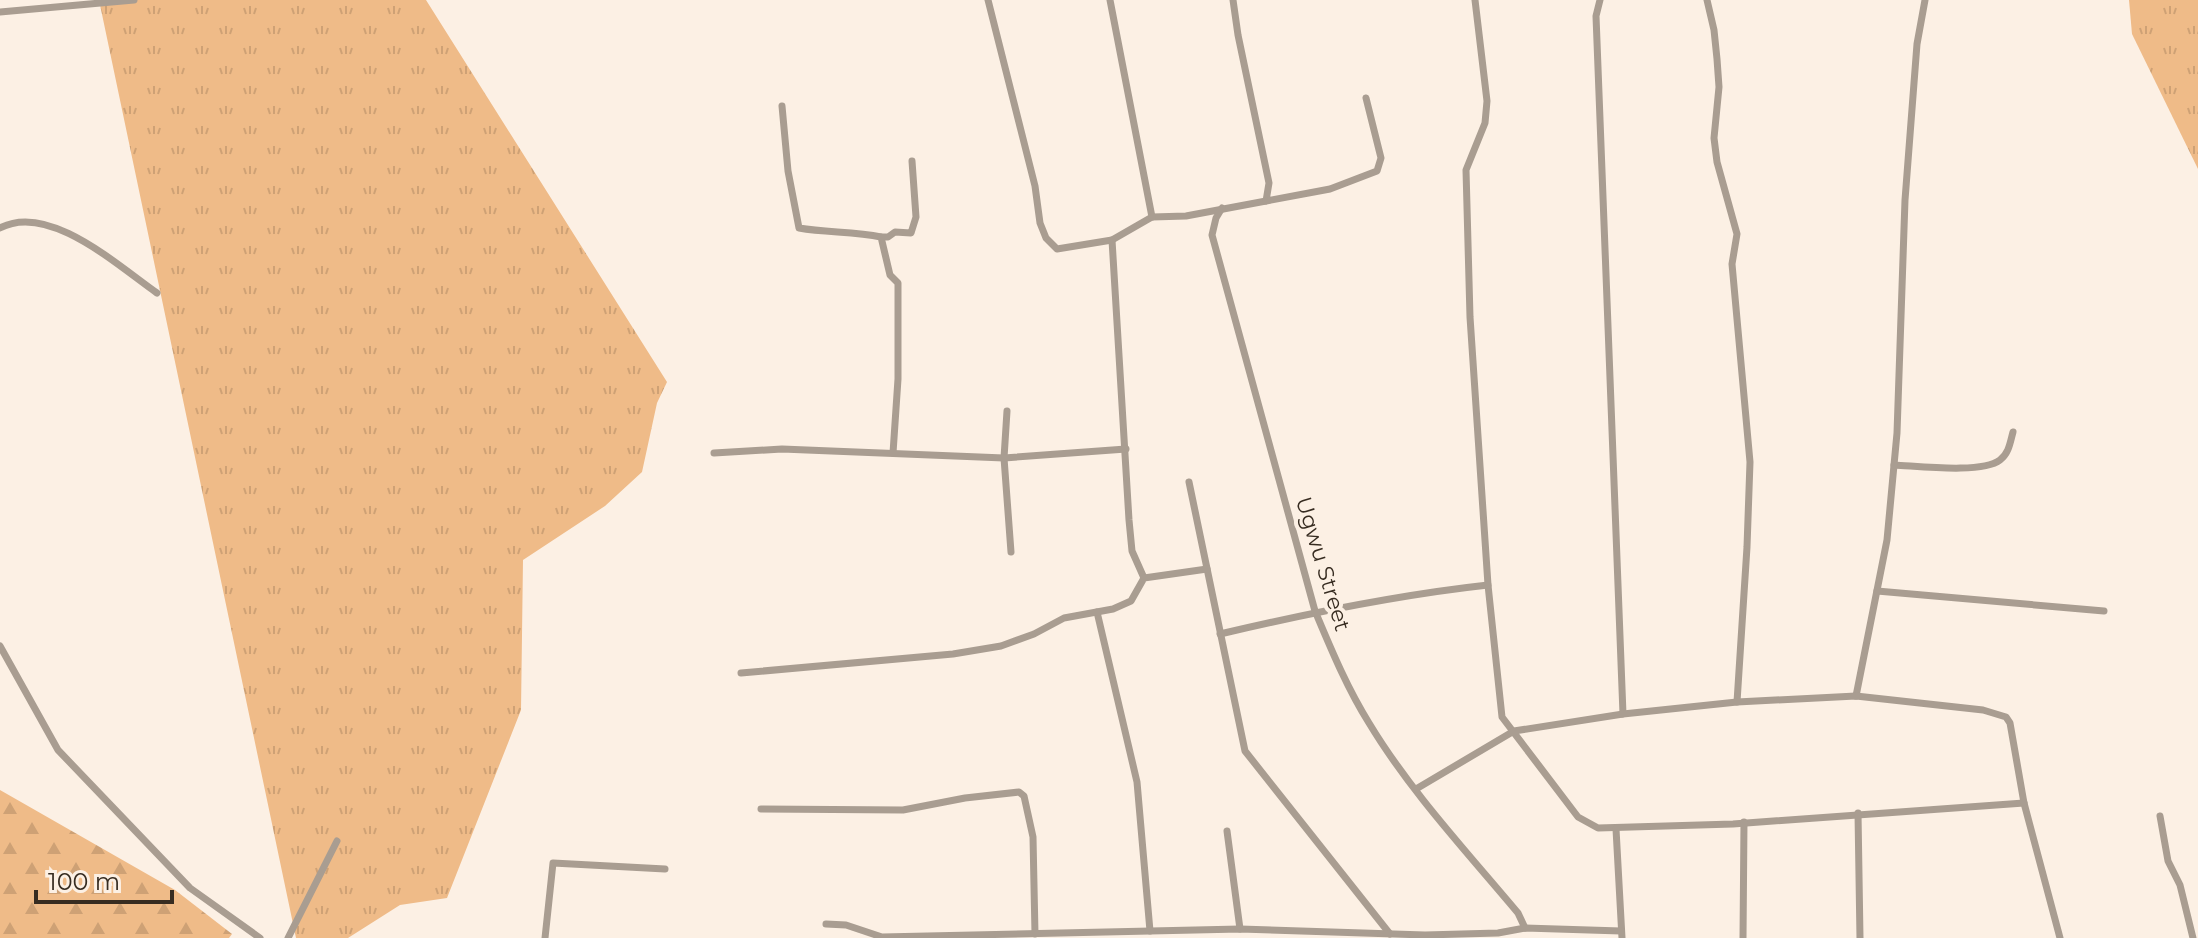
<svg xmlns="http://www.w3.org/2000/svg" width="2198" height="938" font-family="Montserrat,sans-serif">
<style>
.grass{fill:url(#grass-tufts)}
.forest{fill:url(#forest-firs)}
.lines{fill:none;stroke-linecap:round;stroke-linejoin:round}
.street{stroke:#a99d91;stroke-width:7}
.labels{text-anchor:middle;dominant-baseline:central;stroke-width:8;stroke-linejoin:round;paint-order:stroke}
.street-label{font-size:22px;fill:#372c21;stroke:#fcf0e4}
</style>
<defs>
<pattern id="grass-tufts" width="24" height="20" patternUnits="userSpaceOnUse" patternTransform="scale(2)"><rect width="24" height="20" fill="#efbb88"/><path d="M3 7l-1-3M5 7V3M7 7l1-3M15 17l-1-3M17 17v-4M19 17l1-3" fill="none" stroke="#cea175"/></pattern>
<pattern id="forest-firs" width="22" height="20" patternUnits="userSpaceOnUse" patternTransform="scale(2)"><rect width="22" height="20" fill="#efbb88"/><path d="M5 1l3.5 6h-7zM16 11l3.5 6h-7z" fill="#cea175"/></pattern>
</defs>
<rect width="100%" height="100%" fill="#fcf0e4"/>
<g class="grass">
<path d="M99,0H426L667,382L657,403L642,472L605,506L523,560L521,710L447,898L400,905L348,938H296Z"/>
<path d="M2129,0H2198V169L2132,34Z"/>
</g>
<path class="forest" d="M0,790L175,890L232,934L229,938H0Z"/>
<g class="lines">
<g class="street">
<path d="M988,0L1035,186L1040,223L1046,238L1057,249L1112,240L1152,217L1186,216L1266,201L1269,183L1238,35L1233,0"/>
<path d="M1110,0L1152,217"/>
<path d="M1475,0L1487,101L1485,123L1466,170L1470,317L1488,585L1502,717L1578,817L1598,828L1733,824L2024,803"/>
<path d="M1600,0L1596,16L1623,714"/>
<path d="M1707,0L1714,30L1717,59L1719,87L1714,138L1717,162L1737,234L1732,264L1750,462L1747,547L1737,702"/>
<path d="M0,12L134,0"/>
<path d="M782,106L788,171L799,228C827,233 854,231 881,237L890,275L898,283V379L893,453"/>
<path d="M1266,201L1330,189L1377,171L1381,158L1366,98"/>
<path d="M1222,208L1216,218L1212,235L1315,611C1331,649 1347,688 1369,723C1410,791 1467,852 1518,913L1525,928"/>
<path d="M0,228C49,202 118,266 157,293"/>
<path d="M881,237H888L895,232L911,233L916,217L912,161"/>
<path d="M1112,240L1129,520L1132,551L1144,578"/>
<path d="M1007,411L1004,458L1011,552"/>
<path d="M714,453L782,449L1004,458L1126,449"/>
<path d="M1894,465C1918,466 1982,474 2000,460C2009,453 2010,443 2013,432"/>
<path d="M1189,482L1245,751L1390,934"/>
<path d="M1877,591L2104,611"/>
<path d="M1097,612L1137,782L1150,931"/>
<path d="M1220,634C1309,613 1397,595 1488,585"/>
<path d="M0,646L58,750L190,888L260,938"/>
<path d="M741,673L953,654L1001,646L1034,634L1064,618L1113,609L1131,601L1144,578L1207,569"/>
<path d="M1856,696L1887,540L1897,433L1905,200L1917,44L1925,0"/>
<path d="M1416,789L1514,731L1623,714L1737,702L1856,696L1983,710L2006,717L2010,723L2024,803L2060,938"/>
<path d="M761,809L903,810L965,798L1019,792L1024,796L1033,837L1035,934"/>
<path d="M1858,813L1860,938"/>
<path d="M2160,816L2168,861L2180,885L2193,938"/>
<path d="M1616,829L1622,938"/>
<path d="M1227,831L1240,929"/>
<path d="M826,924L846,925L882,937L1240,929L1425,935L1498,933L1525,928L1621,931"/>
<path d="M288,938L337,841"/>
<path d="M545,938L553,863L665,869"/>
<path d="M1743,938L1744,822"/>
</g>
</g>
<g class="labels">
<g class="street-label">
<text transform="translate(1323 564) rotate(73)">Ugwu Street</text>
</g>
</g>
<path d="M36 890v12h136v-12" fill="none" stroke="#372c21" stroke-width="4"/>
<text x="48" y="890" font-size="24" fill="#372c21" stroke="#fcf0e4" stroke-width="6" paint-order="stroke">100 m</text>
</svg>
